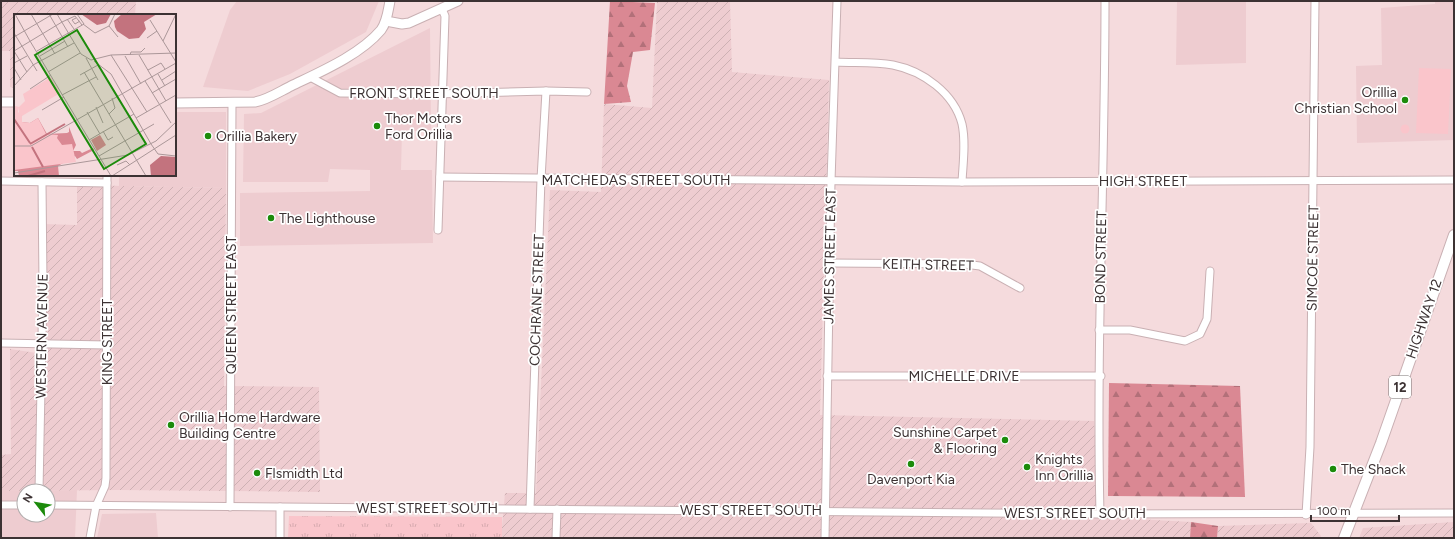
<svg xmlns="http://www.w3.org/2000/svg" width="1455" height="539" font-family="Figtree,sans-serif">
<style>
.built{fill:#eeccd0;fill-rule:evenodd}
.industrial{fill:url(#industrial-furrows)}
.forest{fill:url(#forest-firs)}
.park{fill:url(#park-tufts)}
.pitch{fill:#fac5cb}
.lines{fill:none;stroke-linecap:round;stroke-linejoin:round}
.minor-casing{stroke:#c9b0b3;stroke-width:9}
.major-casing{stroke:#c9b0b3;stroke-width:11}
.highway-casing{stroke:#c9b0b3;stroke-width:12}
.minor{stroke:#fff;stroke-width:7}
.major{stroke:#fff;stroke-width:9}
.highway{stroke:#fff;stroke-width:10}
.poi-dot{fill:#1c8b0b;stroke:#fff;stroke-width:1.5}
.labels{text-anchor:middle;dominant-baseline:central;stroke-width:3.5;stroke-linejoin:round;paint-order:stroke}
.shield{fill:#fff;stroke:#767070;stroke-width:1}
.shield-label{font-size:13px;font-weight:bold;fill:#3c3233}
.poi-label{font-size:14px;fill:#3c3233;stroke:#fff;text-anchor:start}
.street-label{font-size:14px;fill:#3c3233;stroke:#fff}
.inset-river{fill:none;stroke:#c3737e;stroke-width:2}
.inset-road{fill:none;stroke:#ab9799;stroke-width:1}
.view{fill:#1c8b0b;fill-opacity:0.15;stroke:#1c8b0b;stroke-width:2}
.inset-edge{fill:none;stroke:#3c3233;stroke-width:2}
</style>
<defs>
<pattern id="industrial-furrows" width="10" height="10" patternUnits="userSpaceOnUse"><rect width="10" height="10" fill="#eeccd0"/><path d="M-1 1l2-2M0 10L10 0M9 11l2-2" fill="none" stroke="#cdb0b3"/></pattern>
<pattern id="forest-firs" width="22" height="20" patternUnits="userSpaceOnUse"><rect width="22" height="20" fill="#da8893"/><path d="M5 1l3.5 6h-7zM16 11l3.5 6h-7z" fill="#b27079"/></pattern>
<pattern id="park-tufts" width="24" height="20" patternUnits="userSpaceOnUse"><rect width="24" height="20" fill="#fac5cb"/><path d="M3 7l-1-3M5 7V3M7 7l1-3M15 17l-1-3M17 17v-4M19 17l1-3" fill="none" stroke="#d7aaaf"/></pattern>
</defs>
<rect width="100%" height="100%" fill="#f5dbdd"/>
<g class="built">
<path d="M237,1H379L366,32L290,74L248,91L203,87L230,10Z"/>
<path d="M1177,1H1246V63L1176,65Z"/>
<path d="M1435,1H1454V140L1357,143L1356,66L1382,65L1381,8L1435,4Z"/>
<path d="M430,28L431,131H402L401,170H432L433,243L240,246V193L370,191V170L330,169L328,182H243L244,114L261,113Z"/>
<path d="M175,112H226V188L119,186V175H175Z"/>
<path d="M77,490L75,538H1V491ZM24,491H48V515H24Z"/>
<path d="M156,513L158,538H97L102,514Z"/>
</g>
<g class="industrial">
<path d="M1,1H136L135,15H15V88L10,87V51H1Z"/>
<path d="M657,1H730L732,72L829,80L820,415L1094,421L1099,517L1191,522L1190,538H501L505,493H536L550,190L601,192L604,104L652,108Z"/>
<path d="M77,185L226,188L224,386L319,387L320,492L118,490L1,491V455L11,454L10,349L43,354L42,224L77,225Z"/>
<path d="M1454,522V538H1359L1363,528Z"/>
<path d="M1311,523L1321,536L1320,538H1217L1218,526Z"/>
</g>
<g class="forest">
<path d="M610,1L655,3L650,50L633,52L627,86L631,102L604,104Z"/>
<path d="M1109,383L1240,386L1245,497L1108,496Z"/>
<path d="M1191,522L1218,526L1217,538H1190Z"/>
</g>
<g class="park">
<circle cx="1405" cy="129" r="4.5"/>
<path d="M289,516L502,517V538H288Z"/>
</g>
<path class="pitch" d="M1419,68L1451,69L1448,134L1416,133Z"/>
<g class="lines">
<defs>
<g id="minor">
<path d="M836,62C855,63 875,62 893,65C923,71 954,93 962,124C966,142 963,163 962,182"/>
<path d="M310,77L340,93L435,94L546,91L587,92"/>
<path d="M440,177L962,182L1454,180"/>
<path d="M1,181L107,183"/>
<path d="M438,230L445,16L442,9"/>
<path d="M830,263L964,264L980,266L1020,288"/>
<path d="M1099,330H1130L1185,341L1200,334L1207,319L1210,271"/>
<path d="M1,343L107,345"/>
<path d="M827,376H1101"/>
<path d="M39,491L43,285L42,182"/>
<path d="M1,505H24"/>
<path d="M48,505L1100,514L1454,513"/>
<path d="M230,507L232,103"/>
<path d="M530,509L541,179L546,91"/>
<path d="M1100,514C1096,343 1105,172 1105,1"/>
<path d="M1306,515L1310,447L1315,1"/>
<path d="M90,538L96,506L105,486L106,478L107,175"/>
<path d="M280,538V507"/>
<path d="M556,538L557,509"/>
<path d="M825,538L831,181L837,1"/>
</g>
<g id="major">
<path d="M386,21L402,24L409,23L458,1"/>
<path d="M1,102H15"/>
<path d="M175,103L255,102C267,100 279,92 291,86C320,72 360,55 381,30C387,22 388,11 390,1"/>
</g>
<path id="highway" d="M1344,538L1381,443L1454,235"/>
</defs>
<use href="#minor" class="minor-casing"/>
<use href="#major" class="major-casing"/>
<use href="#highway" class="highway-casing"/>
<use href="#minor" class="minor"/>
<use href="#major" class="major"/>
<use href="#highway" class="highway"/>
</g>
<g class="poi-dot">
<circle cx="1405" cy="100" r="4"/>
<circle cx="377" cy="126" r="4"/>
<circle cx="208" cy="136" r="4"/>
<circle cx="271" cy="218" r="4"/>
<circle cx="171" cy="425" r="4"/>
<circle cx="1005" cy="440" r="4"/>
<circle cx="911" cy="464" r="4"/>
<circle cx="1027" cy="467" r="4"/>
<circle cx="1333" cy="469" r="4"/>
<circle cx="257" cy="473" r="4"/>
</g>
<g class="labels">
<rect class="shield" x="1389" y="376" width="22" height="22" rx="3"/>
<g class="shield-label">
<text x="1400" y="387">12</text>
</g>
<g class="poi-label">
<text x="1397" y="92" text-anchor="end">Orillia<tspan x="1397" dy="16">Christian School</tspan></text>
<text x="385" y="118">Thor Motors<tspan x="385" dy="16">Ford Orillia</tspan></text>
<text x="216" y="136">Orillia Bakery</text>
<text x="279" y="218">The Lighthouse</text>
<text x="179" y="417">Orillia Home Hardware<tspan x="179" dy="16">Building Centre</tspan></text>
<text x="997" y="432" text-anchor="end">Sunshine Carpet<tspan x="997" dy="16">&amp; Flooring</tspan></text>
<text x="1035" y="459">Knights<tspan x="1035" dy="16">Inn Orillia</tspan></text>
<text x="1341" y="469">The Shack</text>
<text x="265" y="473">Flsmidth Ltd</text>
<text x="911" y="479" text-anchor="middle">Davenport Kia</text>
</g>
<g class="street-label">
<text x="424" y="93">FRONT STREET SOUTH</text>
<text x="636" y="180">MATCHEDAS STREET SOUTH</text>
<text x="1143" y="181">HIGH STREET</text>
<text transform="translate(830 256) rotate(-89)">JAMES STREET EAST</text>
<text transform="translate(1101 257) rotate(-89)">BOND STREET</text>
<text transform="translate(1313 258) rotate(-89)">SIMCOE STREET</text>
<text transform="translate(928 265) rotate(1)">KEITH STREET</text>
<text transform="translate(537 300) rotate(-88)">COCHRANE STREET</text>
<text transform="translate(231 305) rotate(-90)">QUEEN STREET EAST</text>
<text transform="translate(1424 319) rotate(-71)">HIGHWAY 12</text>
<text transform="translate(42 336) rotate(-89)">WESTERN AVENUE</text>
<text transform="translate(107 342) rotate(-90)">KING STREET</text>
<text x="964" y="376">MICHELLE DRIVE</text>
<text x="427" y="508">WEST STREET SOUTH</text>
<text x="751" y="510">WEST STREET SOUTH</text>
<text x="1075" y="513">WEST STREET SOUTH</text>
</g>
</g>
<g transform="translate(14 14)">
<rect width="162" height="162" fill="#f5dbdd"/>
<path d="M0,96L8,102V108L16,109L24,104L33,120L53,119L55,118V113L62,131L59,137H66L68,139L79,134L80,136L63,145L61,142L44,152L45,162H5L4,157H0ZM86,121L92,131L83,137L77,126Z" fill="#da8893"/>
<path d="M1,92L5,93L4,98L8,102V108L16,109L24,104L32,120L44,121L43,124L48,131L58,130L62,148L0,156Z" fill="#fac5cb"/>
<path d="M37,63L46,79L8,102L5,101V93L11,87L9,80Z" fill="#fac5cb"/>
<path d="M67,0H97L92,9L83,11ZM108,0H143L130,8L132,15L125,24L115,25L103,17L101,13L100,7ZM147,142L162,143V162H137L136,151Z" fill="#c3737e"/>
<path class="inset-river" d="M0,105L16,129M16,130L51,110M18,133L29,153M14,162L31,157"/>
<path class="inset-road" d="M1,0L16,27M17,0L41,40M35,0L54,33M43,0L67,40L77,46L97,41L162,39M62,4L58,6L61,10L66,7M53,5L60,15M136,6L162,48M48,8L61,2L68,11M69,10L81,19L95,12L101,0M95,12L104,23M0,19L23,57M0,23L39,0M133,24L143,17M16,27L97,162M149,27L162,0M0,37L13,58M0,37L48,8M23,37L70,10L63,0M97,41L133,98M116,41L117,38H127L131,34M125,41L152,87M26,42L51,27M111,42L127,70M72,44L84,66M80,47L97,60L137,130M0,49L13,42M0,54L7,66M134,56L147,49L151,55M34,58L66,39M70,58L132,162M144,60L151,72M66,61L84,51M148,66L162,57M131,67L157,109M0,72L19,51L60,29M16,75L37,61M138,79L162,65M48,81L82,63M82,93L89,109M28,96L50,83M73,98L86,120M95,100L101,94L98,84M122,104L162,81M89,117L94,126L99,123M75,126L120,100M137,130L144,140L162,142M0,132H17L162,49M85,142L140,110M103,151L112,147L116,151M0,159L114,141L142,127L162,108M98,162L162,121"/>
<path class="view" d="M63,16L132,130L90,155L21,41Z"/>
<rect width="162" height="162" class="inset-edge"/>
</g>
<rect width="1455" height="539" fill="none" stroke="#3c3233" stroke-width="4"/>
<g transform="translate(36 503) rotate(301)"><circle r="19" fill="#ffffff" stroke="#b1adad"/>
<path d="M0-3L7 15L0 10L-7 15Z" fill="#1c8b0b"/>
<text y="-6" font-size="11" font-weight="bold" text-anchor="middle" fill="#3c3233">N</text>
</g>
<path d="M1311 515v6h88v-6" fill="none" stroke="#3c3233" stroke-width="2"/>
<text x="1317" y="515" font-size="12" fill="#3c3233" stroke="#ffffff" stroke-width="3" paint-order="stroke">100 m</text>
</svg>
